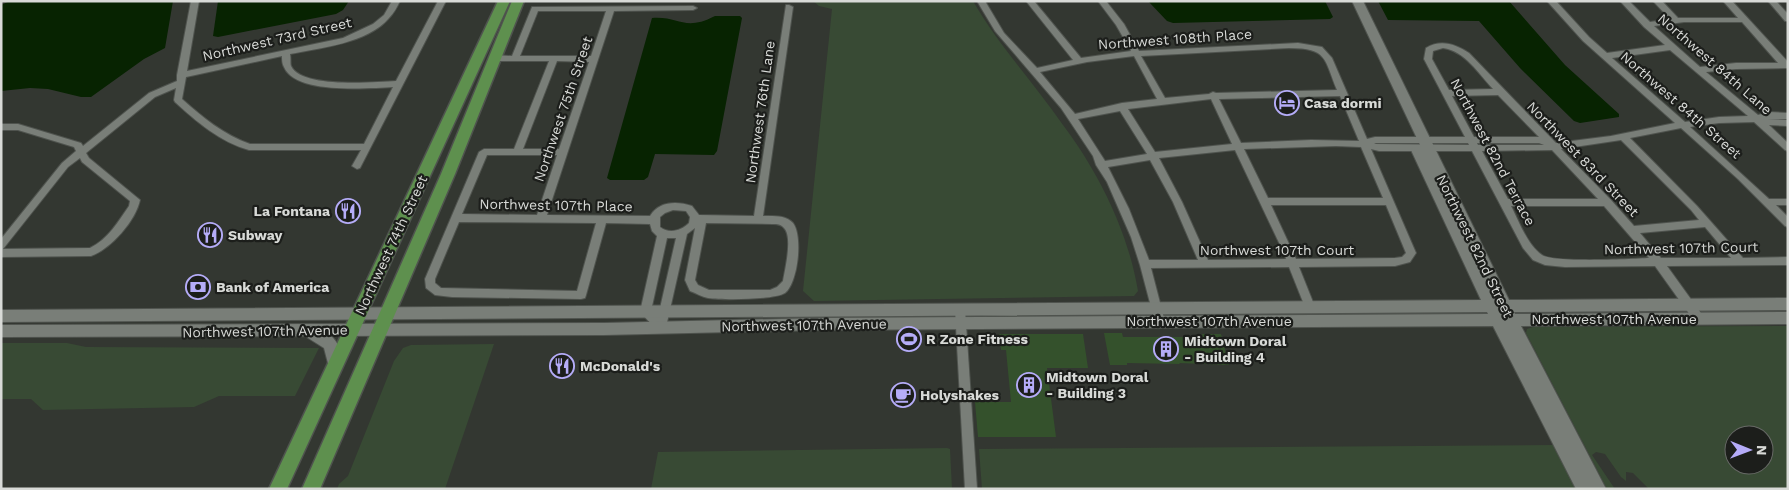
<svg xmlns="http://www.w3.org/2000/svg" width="1789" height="490" font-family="'Work Sans',sans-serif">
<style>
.green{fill:#384a34;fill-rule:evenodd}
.water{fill:#072301}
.building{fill:#34512c}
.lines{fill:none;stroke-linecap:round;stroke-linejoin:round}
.street-casing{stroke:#4f534e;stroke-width:2}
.secondary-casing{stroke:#4f534e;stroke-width:2}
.primary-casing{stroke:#4f534e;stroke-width:3}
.street{fill:#797e78;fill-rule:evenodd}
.secondary{fill:#797e78;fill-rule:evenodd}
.primary{fill:#5e904e;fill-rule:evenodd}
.labels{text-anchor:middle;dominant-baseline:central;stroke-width:4.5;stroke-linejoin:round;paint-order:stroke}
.street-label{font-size:14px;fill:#d8dad7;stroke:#1c1e1b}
.poi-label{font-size:14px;font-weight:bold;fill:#d8dad7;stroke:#1c1e1b;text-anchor:start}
</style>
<rect width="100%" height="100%" fill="#333731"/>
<g class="green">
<path d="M813,1H973C999,46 1034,83 1063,125C1099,173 1128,231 1138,291L1134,296L814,301L803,291L832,9L819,6Z"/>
<path d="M1788,326V488L1649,489L1633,473L1626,472V481L1621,477L1605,454L1596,452L1592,455L1615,489H1607L1526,333L1527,329L1533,327ZM1734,435H1764V465H1734Z"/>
<path d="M1,343H67L86,347L319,348L295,396H219L194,407L43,410L31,399H1Z"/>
<path d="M494,344L445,489H337L339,484L348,476L394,361L403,348L411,345Z"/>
<path d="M1555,445L1577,489H982L979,449Z"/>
<path d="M947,448L950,449L952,489H651L658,452Z"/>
</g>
<g class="water">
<path d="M10,1H173L165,48L144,59L91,97H81L48,89L30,88L1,91V5Z"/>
<path d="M218,1H349L343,10L336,14L218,37L213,36Z"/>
<path d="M1148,1H1325L1333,17L1330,19L1173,23L1167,21Z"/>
<path d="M1378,1H1509L1565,65L1619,114V117L1580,123L1574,121L1520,68L1479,21L1388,20Z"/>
<path d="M715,16H740L742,18L717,151L714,155L655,154L648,177L644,180H610L607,178L652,18C680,16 684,32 715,16Z"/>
</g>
<g class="building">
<path d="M1104,333H1122L1123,337H1203L1202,334H1221L1229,365L1179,363L1180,364L1127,363V365H1110Z"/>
<path d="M999,334H1083L1088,368H1047L1056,437H978L975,402H1011L1006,350H1001Z"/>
</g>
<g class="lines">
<defs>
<g id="street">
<path d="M191,1H199L187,71L343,38L373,24L384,15L392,1H400C397,7 394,13 389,18C368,43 321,48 290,54C291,58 290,63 291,66C302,89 375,82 396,81L438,1H446L360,168L357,169L352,166L361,150H249C220,142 197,122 175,102L174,100L176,88L155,97L86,153L89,158L140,200C136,220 111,249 91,256L1,257V239L62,163L76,151L74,147L18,130H1V124H18L81,143L83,146L149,93L177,81V75ZM282,56C282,60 282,64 284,67C296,95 369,88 393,87L364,144H250C224,135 202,117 182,99L186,77ZM80,158L82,162L130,201L129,206C118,222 108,239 90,248L3,249L68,167Z"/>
<path d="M977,1H985L1004,33L1037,68L1073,60L1026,1H1034L1081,58L1131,51L1116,25L1098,1H1106L1124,24L1139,51L1298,43L1322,47L1332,58L1367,139L1375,137H1465L1424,59L1426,48C1441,39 1455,44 1469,53L1556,143L1611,136L1675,123L1583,41L1547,1H1556L1589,37L1607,53L1665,45L1644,27L1620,1H1629L1650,22L1670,19L1653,1H1662L1678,18H1738L1723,1H1732L1788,62V68L1736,69L1706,72L1758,115L1769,112L1788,113V119H1767L1788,120V126L1769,125L1788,143V151L1785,150L1754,122L1719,123L1690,127L1769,199H1788V205H1776L1788,217V227L1785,226L1738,179L1681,128L1630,138L1697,206L1743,258L1788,257V265L1667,266L1703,316L1704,319L1703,322L1699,323L1695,322L1655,266L1565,267L1545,265L1533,260L1523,248L1472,151H1379L1371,149L1416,253L1410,262L1395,266L1299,267L1315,307L1314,310H1306L1305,307L1289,267L1151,268L1165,322L1164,325L1160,326L1156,325L1155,322L1140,265L1131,237L1107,182L1096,165L1093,156L1061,108L995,31ZM1684,22H1742L1778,63H1736L1700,67L1654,26ZM1289,48C1328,48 1324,59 1337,90L1216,93L1213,92L1209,94L1165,98L1141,56ZM1443,48C1465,51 1479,74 1493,89L1449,90L1432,59L1433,51ZM1670,50L1748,116L1719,117L1685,122L1612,58ZM1134,56L1157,99L1122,103L1075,114L1040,72L1087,62ZM1498,95L1539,137H1474L1452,96ZM1340,96L1359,141L1311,140L1241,143L1219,99ZM1211,99L1232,144L1155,152L1128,109ZM1120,111L1147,154L1105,161L1078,119ZM1621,140L1691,210L1699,220L1634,226L1611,200L1561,149ZM1468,143L1469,145L1374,144L1376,143ZM1477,143H1539L1544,145H1478ZM1336,146L1361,147L1383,198H1268L1244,149ZM1235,150L1282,249L1286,259L1208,260L1182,202L1159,158ZM1552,150L1598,199H1508L1482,151ZM1150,160L1173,202L1198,260H1149L1129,209L1108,167ZM1271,205H1386L1406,253L1402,257L1395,258L1296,259ZM1511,206H1604L1649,258C1631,259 1554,263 1542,255C1527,245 1519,221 1511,206ZM1705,227L1731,258H1661L1640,233Z"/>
<path d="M1768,1H1776L1788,14V21H1785Z"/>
<path d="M786,5H789L793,7L763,216C773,216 786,215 793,223C803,236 798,283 785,293C774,300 722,300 708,298C702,297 696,293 690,291L685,280L695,228L687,234L666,327L665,330L661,331L657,330L640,312L657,236L652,231L650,224L606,223L586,295L585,298L581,299L452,297L435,295L426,288L425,279L479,152L484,149H514L549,61H494L490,58L494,55L512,56L532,7L693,6L697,8L693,10L614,11L547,215L650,216C659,201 677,201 692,206L699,215L754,216ZM538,11H606L591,56H520ZM557,61L589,62L559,149H523ZM487,155H557L537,215L462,214ZM673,210L686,211L690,217L689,223C681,231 669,234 660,227V217L665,213ZM459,222L596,223L577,291L441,288L435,283V279ZM706,223L773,224C777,224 781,224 784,228C793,237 785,269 783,281L777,287L770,290H709L698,285L695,280ZM667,238H676L658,317L651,311Z"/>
<path d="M960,305L964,306L965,309L977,489H965L955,309L956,306Z"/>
</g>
<path id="secondary" d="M1352,1H1363L1509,300L1788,298V310L1514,312L1515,314L1788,312V324L1521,326L1606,489H1576L1493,326L822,330L604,335L331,336C340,344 346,360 340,371L335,373L330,371L324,348L305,336L1,337V325L604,323L822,318L1488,314L1487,312L1,322V310L1481,300L1411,150L1413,147H1421Z"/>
<g id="primary">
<path d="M498,1H510L287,489H269Z"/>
<path d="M512,1H524L455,174L320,489H302L441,174Z"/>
</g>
</defs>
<use href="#street" class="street-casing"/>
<use href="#secondary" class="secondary-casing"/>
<use href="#primary" class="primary-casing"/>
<use href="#street" class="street"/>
<use href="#secondary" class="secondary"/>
<use href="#primary" class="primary"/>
</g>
<defs>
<symbol id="hotel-ring" viewBox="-11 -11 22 22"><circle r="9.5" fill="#1c1e1b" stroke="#b5acf8" stroke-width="1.5"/><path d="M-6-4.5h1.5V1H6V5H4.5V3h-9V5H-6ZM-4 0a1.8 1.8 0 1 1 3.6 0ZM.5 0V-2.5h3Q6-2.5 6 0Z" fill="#b5acf8"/></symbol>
<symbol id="restaurant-ring" viewBox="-11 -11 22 22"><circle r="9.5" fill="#1c1e1b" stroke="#b5acf8" stroke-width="1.5"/><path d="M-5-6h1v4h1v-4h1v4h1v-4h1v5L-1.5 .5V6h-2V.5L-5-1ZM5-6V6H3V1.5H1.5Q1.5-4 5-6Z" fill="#b5acf8"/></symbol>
<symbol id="bank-ring" viewBox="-11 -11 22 22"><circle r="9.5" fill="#1c1e1b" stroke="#b5acf8" stroke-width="1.5"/><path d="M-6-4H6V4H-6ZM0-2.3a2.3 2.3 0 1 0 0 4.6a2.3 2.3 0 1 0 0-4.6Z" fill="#b5acf8"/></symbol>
<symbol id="stadium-ring" viewBox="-11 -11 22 22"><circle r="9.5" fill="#1c1e1b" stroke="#b5acf8" stroke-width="1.5"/><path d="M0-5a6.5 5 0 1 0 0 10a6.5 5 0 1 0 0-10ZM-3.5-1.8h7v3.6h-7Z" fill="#b5acf8"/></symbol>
<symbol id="building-ring" viewBox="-11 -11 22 22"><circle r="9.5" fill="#1c1e1b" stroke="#b5acf8" stroke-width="1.5"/><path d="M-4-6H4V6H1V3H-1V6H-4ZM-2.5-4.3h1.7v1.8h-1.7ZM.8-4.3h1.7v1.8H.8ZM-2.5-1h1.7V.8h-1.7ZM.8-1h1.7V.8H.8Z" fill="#b5acf8"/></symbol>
<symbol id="cafe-ring" viewBox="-11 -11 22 22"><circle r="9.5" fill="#1c1e1b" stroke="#b5acf8" stroke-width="1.5"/><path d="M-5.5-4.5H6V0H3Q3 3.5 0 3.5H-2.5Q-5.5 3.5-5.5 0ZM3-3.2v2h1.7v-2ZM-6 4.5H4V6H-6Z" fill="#b5acf8"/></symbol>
</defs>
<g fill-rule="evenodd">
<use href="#hotel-ring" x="1273" y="89" width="28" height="28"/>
<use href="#restaurant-ring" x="334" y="197" width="28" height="28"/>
<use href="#restaurant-ring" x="196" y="221" width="28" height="28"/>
<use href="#bank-ring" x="184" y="273" width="28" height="28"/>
<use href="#stadium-ring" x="895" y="325" width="28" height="28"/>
<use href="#building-ring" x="1152" y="335" width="28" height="28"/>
<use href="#restaurant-ring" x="548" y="352" width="28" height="28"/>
<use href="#building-ring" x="1015" y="371" width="28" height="28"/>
<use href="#cafe-ring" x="889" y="381" width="28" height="28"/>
</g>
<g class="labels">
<g class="street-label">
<text transform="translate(277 39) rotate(-13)">Northwest 73rd Street</text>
<text transform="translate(1175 39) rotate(-4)">Northwest 108th Place</text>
<text transform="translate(1715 64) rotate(41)">Northwest 84th Lane</text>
<text transform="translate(1681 105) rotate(41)">Northwest 84th Street</text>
<text transform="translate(563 109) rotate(-71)">Northwest 75th Street</text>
<text transform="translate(760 112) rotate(-82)">Northwest 76th Lane</text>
<text transform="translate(1493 152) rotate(62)">Northwest 82nd Terrace</text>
<text transform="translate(1583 159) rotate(46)">Northwest 83rd Street</text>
<text transform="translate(556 205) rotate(1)">Northwest 107th Place</text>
<text transform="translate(391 245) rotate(-65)">Northwest 74th Street</text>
<text transform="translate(1475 246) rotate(64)">Northwest 82nd Street</text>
<text transform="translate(1681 248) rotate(-1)">Northwest 107th Court</text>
<text x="1277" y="250">Northwest 107th Court</text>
<text x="1614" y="319">Northwest 107th Avenue</text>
<text x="1209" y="321">Northwest 107th Avenue</text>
<text transform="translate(804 325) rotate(-1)">Northwest 107th Avenue</text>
<text transform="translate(265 331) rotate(-1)">Northwest 107th Avenue</text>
</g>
<g class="poi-label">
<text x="1304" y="103">Casa dormi</text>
<text x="330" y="211" text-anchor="end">La Fontana</text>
<text x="228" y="235">Subway</text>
<text x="216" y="287">Bank of America</text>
<text x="926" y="339">R Zone Fitness</text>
<text x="1184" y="341">Midtown Doral<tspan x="1184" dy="16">- Building 4</tspan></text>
<text x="580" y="366">McDonald's</text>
<text x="1046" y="377">Midtown Doral<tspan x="1046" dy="16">- Building 3</tspan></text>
<text x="920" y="395">Holyshakes</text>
</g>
</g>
<rect width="1789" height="490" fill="none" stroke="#d8dad7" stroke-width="5"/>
<g transform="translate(1749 450) rotate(91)"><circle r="24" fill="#1c1e1b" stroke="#676966"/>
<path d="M0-4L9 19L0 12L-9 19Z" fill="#b5acf8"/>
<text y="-8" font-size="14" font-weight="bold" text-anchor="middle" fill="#d8dad7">N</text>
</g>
</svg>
